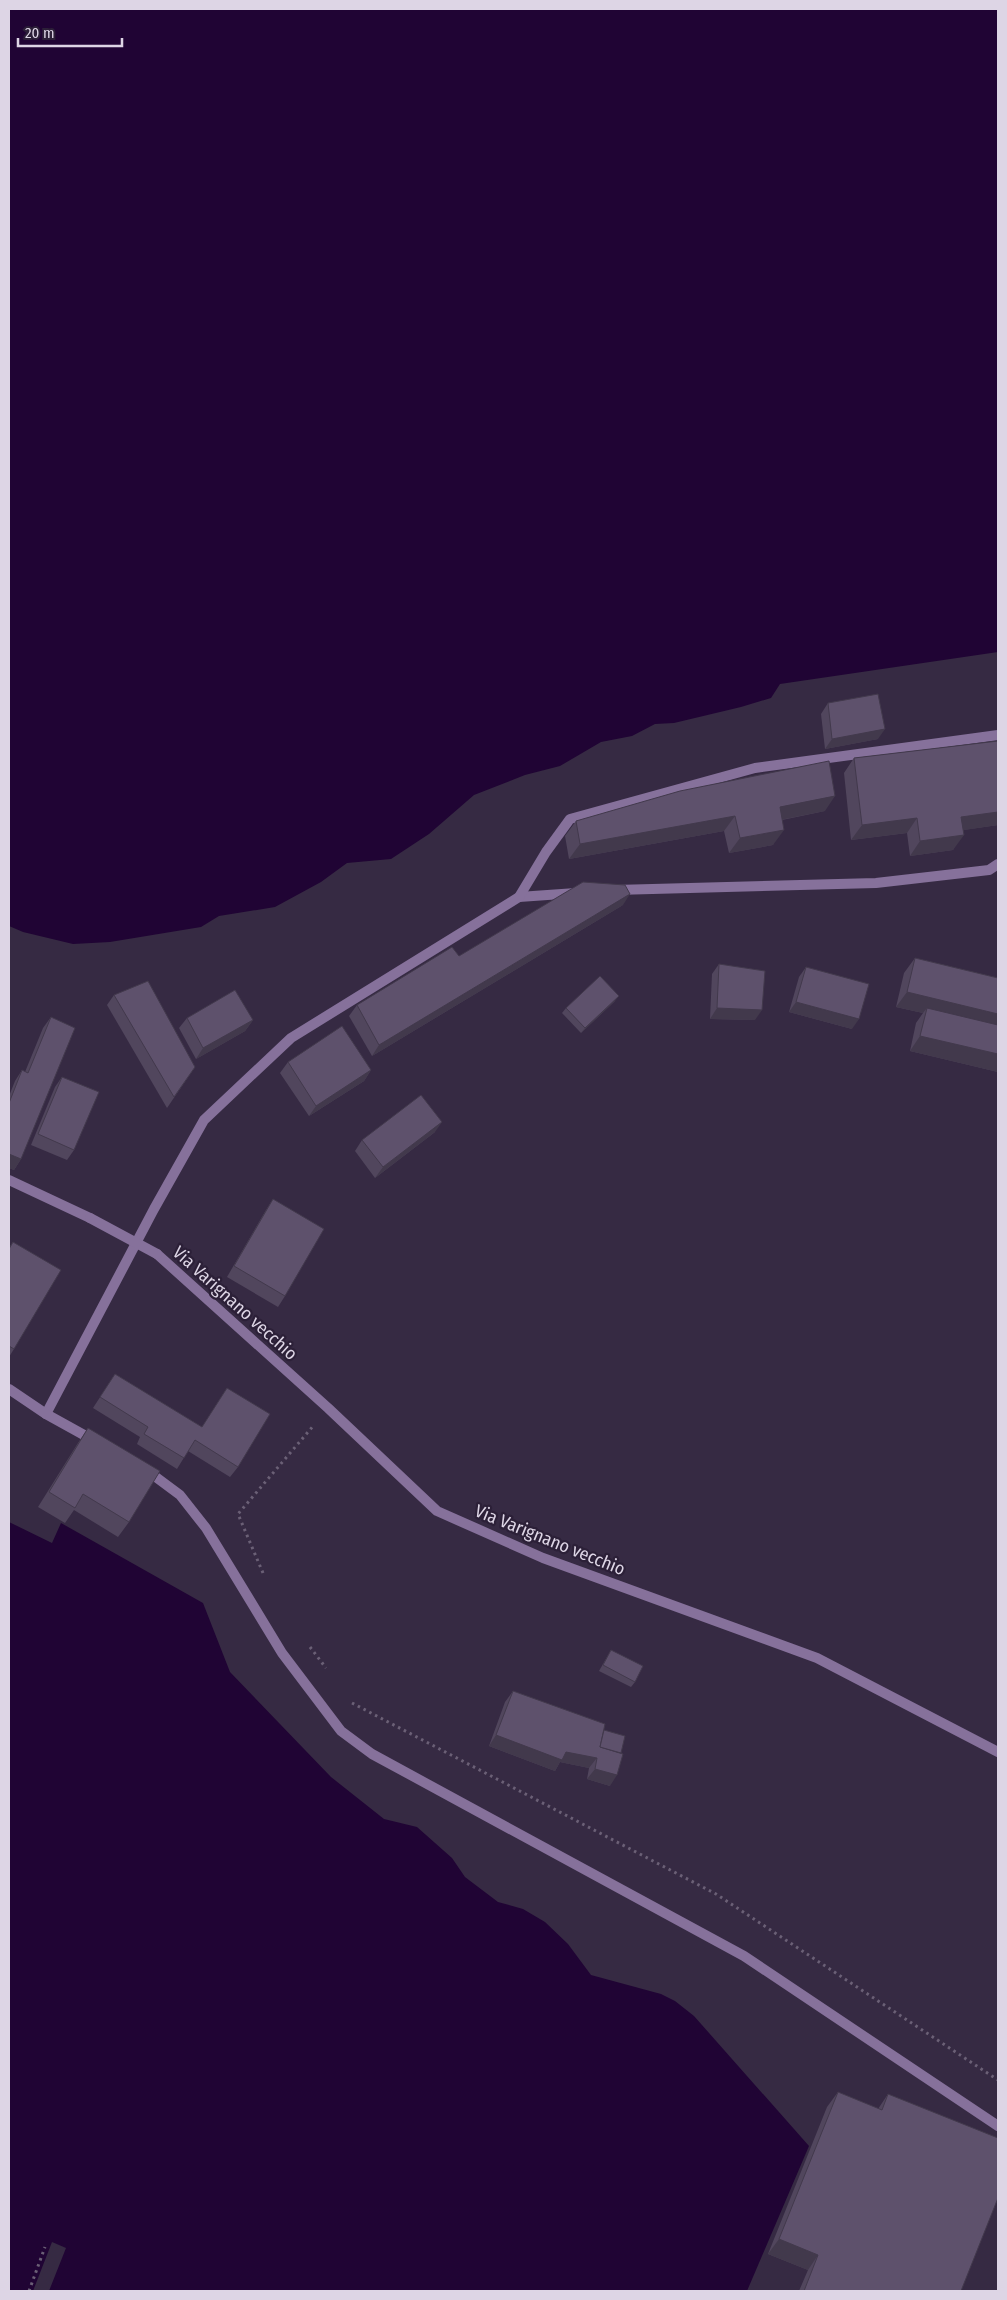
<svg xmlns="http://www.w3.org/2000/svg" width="1007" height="2300" font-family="'Fira Sans Condensed',sans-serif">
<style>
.water{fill:#200434}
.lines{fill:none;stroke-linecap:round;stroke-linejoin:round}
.path{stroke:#6b6076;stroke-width:3;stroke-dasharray:2.5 4;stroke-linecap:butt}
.service{stroke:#86719b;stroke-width:10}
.minor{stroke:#86719b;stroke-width:10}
.minor-bridge{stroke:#86719b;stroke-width:10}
.wall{fill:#51465d}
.shaded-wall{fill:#42394c}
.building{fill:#5e516c;stroke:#42394c}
.labels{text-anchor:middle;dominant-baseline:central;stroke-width:4.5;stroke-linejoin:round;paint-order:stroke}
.street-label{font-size:18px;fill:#ddd5e5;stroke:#2c2038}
</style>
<rect width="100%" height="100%" fill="#362a43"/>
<g class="water">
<path d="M9,9H998V652L780,684L771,698L741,707L674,723L655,724L632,736L601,742L560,766L525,775L474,795L429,834L391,859L347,863L321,882L275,907L219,916L201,927L110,942L73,944L23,932L9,926Z"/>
<path d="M9,1522L52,1543L61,1523L203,1603L230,1672L331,1777L384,1819L417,1827L452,1858L465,1877L498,1902L523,1909L545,1922L568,1944L591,1975L661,1994L675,2001L694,2016L809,2146L747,2291H49L66,2248L52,2242L33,2291H9Z"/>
</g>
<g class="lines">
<g class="path">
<path d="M263,1573L238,1514L314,1425"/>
<path d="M310,1647L326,1668"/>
<path d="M352,1703L716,1894L998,2080"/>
<path d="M29,2291L45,2247"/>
</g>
<g class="service">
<path d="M615,890L876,883L989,870L998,864"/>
<path d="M519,897L576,893"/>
<path d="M46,1414L154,1209L204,1120L291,1038L519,897L546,852L570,819L755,768L998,735"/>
</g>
<g class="minor">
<path d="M9,1180L90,1218"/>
<path d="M157,1254L328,1408L437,1511L543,1558L817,1658L998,1752"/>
<path d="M9,1389L46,1414L93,1440"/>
<path d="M145,1469L180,1495L206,1528L282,1653L341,1731L372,1754L744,1956L998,2126"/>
</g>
<path class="minor-bridge" d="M90,1218L157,1254"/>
</g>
<g class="wall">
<path d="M828,703L878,739L825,749L821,714Z"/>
<path d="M998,741V825L963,830L953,850L910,856L907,833L851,840L844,773L854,758Z"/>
<path d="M825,811L782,820L773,845L729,853L724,831L569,859L565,836L576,821Z"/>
<path d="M623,905L372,1056L349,1016L357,1005L459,956Z"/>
<path d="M915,958L998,978V1072L910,1051L916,1023L923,1013L896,1007L904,973Z"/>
<path d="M719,964L755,1020L710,1019L712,974Z"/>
<path d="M806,967L852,1029L789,1012L799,977Z"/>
<path d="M114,995L195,1067L167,1108L107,1005Z"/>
<path d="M615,1001L581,1033L562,1013L566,1008Z"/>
<path d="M51,1017L21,1159L14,1170L9,1168V1096L15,1081L22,1070L25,1072L43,1028Z"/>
<path d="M187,1018L253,1020L245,1031L196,1059L179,1028Z"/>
<path d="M288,1062L371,1070L364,1081L309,1116L280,1073Z"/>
<path d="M62,1077L74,1150L67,1160L31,1145L55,1087Z"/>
<path d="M435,1132L375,1178L355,1151L362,1140Z"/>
<path d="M273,1199L285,1296L278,1307L227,1277L266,1210Z"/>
<path d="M13,1242L14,1349L9,1357V1248Z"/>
<path d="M115,1374L202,1427L227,1388L238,1467L230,1477L188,1451L177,1469L137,1444L140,1437L93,1408Z"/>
<path d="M88,1428L129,1522L118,1537L74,1510L65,1523L38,1507L78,1443Z"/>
<path d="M611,1650L635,1682L631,1687L599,1671Z"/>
<path d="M513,1691L604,1730L610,1786L587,1779L589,1768L560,1762L555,1771L489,1746L505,1702Z"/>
<path d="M838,2092L878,2109L888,2094L961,2291H799L808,2270L768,2254L827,2107Z"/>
</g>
<g class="shaded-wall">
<path d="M885,729L878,739L825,749L832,739Z"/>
<path d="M835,796L825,811L770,822L780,807Z"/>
<path d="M998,812V825L951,832L961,817Z"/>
<path d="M735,816L724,831L569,859L580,844Z"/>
<path d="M917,818L907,833L851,840L862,825Z"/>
<path d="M784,830L773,845L729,853L740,838Z"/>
<path d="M964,835L953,850L910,856L920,841Z"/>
<path d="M630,894L623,905L372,1056L379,1045Z"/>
<path d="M907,992L998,1014V1031L927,1008L923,1013L896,1007Z"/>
<path d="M619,996L615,1001L581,1033L585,1028Z"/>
<path d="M796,1002L859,1019L852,1029L789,1012Z"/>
<path d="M717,1008L762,1010L755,1020L710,1019Z"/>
<path d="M253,1020L245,1031L196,1059L203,1048Z"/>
<path d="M920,1036L998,1054V1072L910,1051Z"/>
<path d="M371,1070L364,1081L309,1116L316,1106Z"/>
<path d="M442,1122L435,1132L375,1178L383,1167Z"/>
<path d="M9,1154L21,1159L14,1170L9,1168Z"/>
<path d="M496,1735L593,1757L616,1764L596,1759L589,1768L560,1762L555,1771L489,1746Z"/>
<path d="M595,1769L617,1775L610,1786L587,1779Z"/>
<path d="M779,2239L818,2255L808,2270L768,2254Z"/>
</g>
<g class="building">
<path d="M878,694L885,729L832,739L828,703Z"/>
<path d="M998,741V812L961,817L964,835L920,841L917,818L862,825L854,758Z"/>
<path d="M829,761L835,796L780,807L784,830L740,838L735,816L580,844L576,821L680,791Z"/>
<path d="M583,882L625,885L630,894L379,1045L357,1005L452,947L459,956Z"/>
<path d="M915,958L998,978V1014L907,992Z"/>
<path d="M719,964L765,971L762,1010L717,1008Z"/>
<path d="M806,967L869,984L859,1019L796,1002Z"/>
<path d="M600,976L619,996L585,1028L566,1008Z"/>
<path d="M148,981L195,1067L174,1097L114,995Z"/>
<path d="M235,990L253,1020L203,1048L187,1018Z"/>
<path d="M927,1008L998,1025V1054L920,1036Z"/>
<path d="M51,1017L75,1028L21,1159L9,1154V1103L22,1070L28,1073Z"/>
<path d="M342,1026L371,1070L316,1106L288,1062Z"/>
<path d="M62,1077L99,1092L74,1150L38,1134Z"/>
<path d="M421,1095L442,1122L383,1167L362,1140Z"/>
<path d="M273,1199L324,1229L285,1296L234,1266Z"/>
<path d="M13,1242L61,1270L14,1349L9,1346V1249Z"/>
<path d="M115,1374L202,1427L227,1388L270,1414L238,1467L195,1440L184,1458L144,1434L148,1427L100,1397Z"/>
<path d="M88,1428L160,1471L129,1522L83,1494L75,1508L49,1492Z"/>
<path d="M611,1650L643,1666L635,1682L603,1665Z"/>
<path d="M513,1691L605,1724L600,1747L623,1754L617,1775L595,1769L597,1758L566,1752L562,1760L496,1735Z"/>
<path d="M604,1730L625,1736L621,1753L600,1747Z"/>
<path d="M838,2092L882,2110L888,2094L998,2138V2198L961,2291H804L818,2255L779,2239Z"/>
</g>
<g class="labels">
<g class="street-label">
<text transform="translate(235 1303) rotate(42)">Via Varignano vecchio</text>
<text transform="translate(550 1540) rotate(22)">Via Varignano vecchio</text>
</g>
</g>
<rect width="1007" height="2300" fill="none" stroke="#ddd5e5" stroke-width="20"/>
<path d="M18 38v8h104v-8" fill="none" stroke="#ddd5e5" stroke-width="2.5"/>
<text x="25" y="38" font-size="15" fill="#ddd5e5" stroke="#2c2038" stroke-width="4" paint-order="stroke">20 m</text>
</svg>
